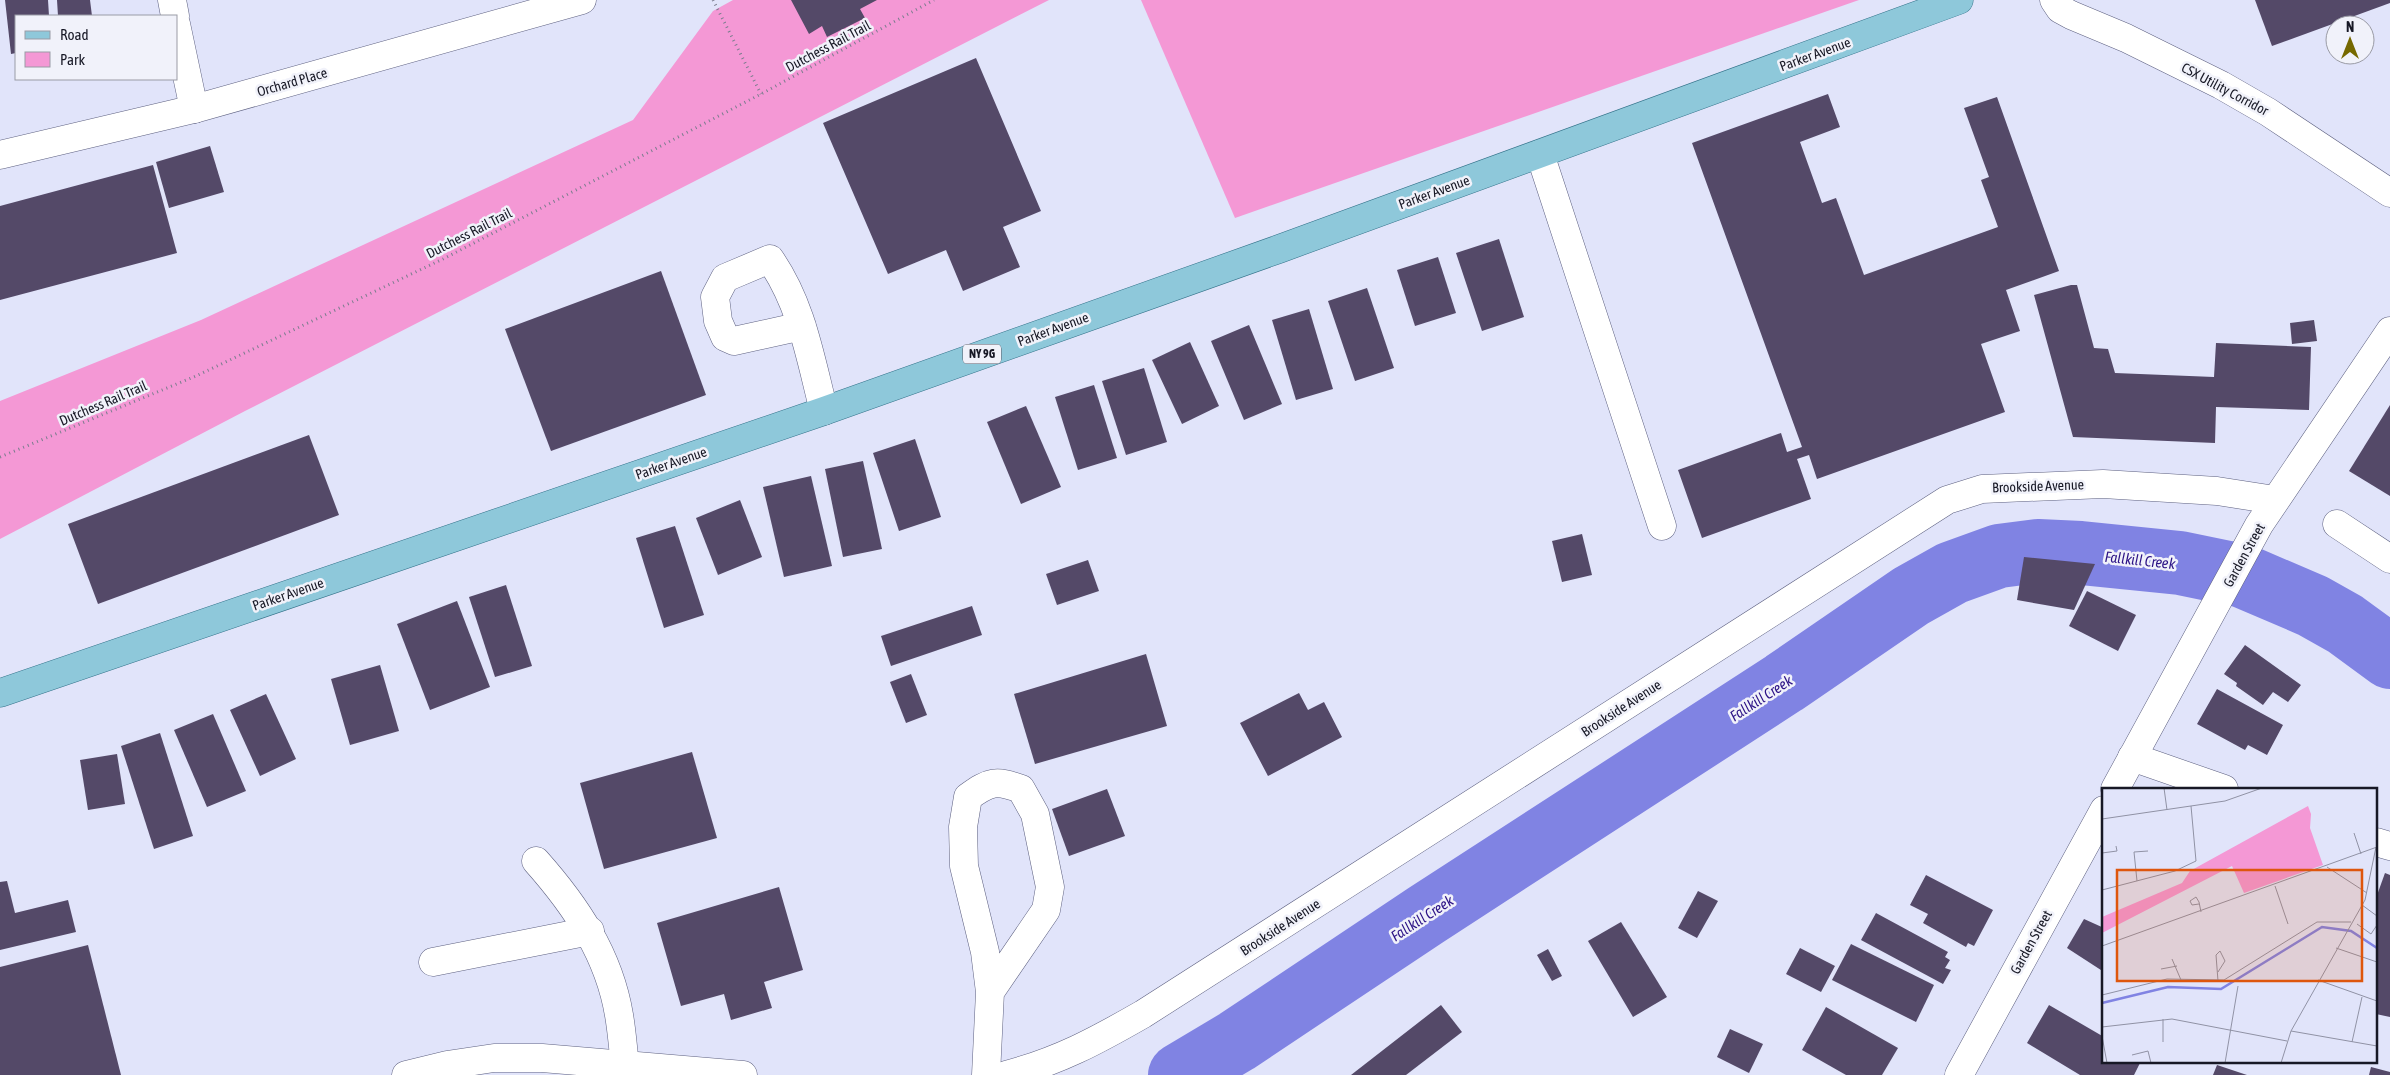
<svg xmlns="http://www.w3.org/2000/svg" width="2390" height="1075" font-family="'Asap Condensed',sans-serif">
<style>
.green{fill:#f498d5}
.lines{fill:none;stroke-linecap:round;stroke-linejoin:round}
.river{stroke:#8083e3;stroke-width:64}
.building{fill:#544968}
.minor-casing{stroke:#5e6181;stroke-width:29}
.major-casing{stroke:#34738a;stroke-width:29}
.path{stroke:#7b7d8e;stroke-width:3;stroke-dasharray:1 4;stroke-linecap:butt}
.minor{stroke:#fff;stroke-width:28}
.major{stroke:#8ec8da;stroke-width:28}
.labels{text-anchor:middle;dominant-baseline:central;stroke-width:5;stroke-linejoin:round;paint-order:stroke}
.shield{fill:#f1f2fa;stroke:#585965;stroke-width:1}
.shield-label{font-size:12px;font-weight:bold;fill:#171825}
.street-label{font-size:14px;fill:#171825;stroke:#f1f2fa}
.water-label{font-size:15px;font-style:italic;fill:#2c1386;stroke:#f1f2fa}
.inset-river{fill:none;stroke:#8083e3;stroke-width:2.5}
.inset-road{fill:none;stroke:#9092a5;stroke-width:1}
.view{fill:#de560d;fill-opacity:0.15;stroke:#de560d;stroke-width:2.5}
.inset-edge{fill:none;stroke:#171825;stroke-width:2.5}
</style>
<rect width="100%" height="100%" fill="#e1e4fa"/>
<g class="green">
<path d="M733,0H1049L245,411L0,539V401L201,320L633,120L713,11Z"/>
<path d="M1141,0H1859L1235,218Z"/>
</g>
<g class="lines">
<path class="river" d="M1180,1075L1237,1041L1426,915L1784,683L1911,596L1952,573L1999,556L2038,551L2081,553L2180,563L2243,576L2313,606L2345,624L2390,657"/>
</g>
<g class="building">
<path d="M5,0H48L49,16H16V53L11,54Z"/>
<path d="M57,0H90L92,16H58Z"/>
<path d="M791,0H877L860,9L865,18L827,37L822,26L809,34Z"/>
<path d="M2255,0H2390V3L2272,46Z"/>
<path d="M976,58L1041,211L1003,227L1020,267L963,291L946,250L888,274L823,123Z"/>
<path d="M1828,94L1840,127L1800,142L1822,203L1836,198L1864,275L1998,227L1981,180L1989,177L1964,108L1997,97L2059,271L2006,290L2020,331L1981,344L2005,412L1817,479L1809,455L1797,459L1811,499L1702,538L1678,470L1781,433L1787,452L1802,447L1692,143Z"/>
<path d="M210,146L224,192L169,208L156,162Z"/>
<path d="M153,165L177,253L0,300V206Z"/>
<path d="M1499,239L1524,317L1482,331L1456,253Z"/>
<path d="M1438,257L1456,313L1415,326L1397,270Z"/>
<path d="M661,271L706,395L551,451L505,329Z"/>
<path d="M2071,285H2077L2094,348L2108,349L2115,373L2214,377L2216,343L2311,347L2309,410L2216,407L2215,443L2073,437L2034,295Z"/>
<path d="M1367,288L1394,368L1355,381L1328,301Z"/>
<path d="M1309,309L1333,389L1296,400L1272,320Z"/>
<path d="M2314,320L2317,341L2292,344L2290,323Z"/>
<path d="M1249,325L1282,404L1244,420L1211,341Z"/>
<path d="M1190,342L1219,406L1182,424L1152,360Z"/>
<path d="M1144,368L1167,442L1126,455L1102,381Z"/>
<path d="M1094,385L1117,458L1078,470L1055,397Z"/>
<path d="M2390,405V496L2349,471Z"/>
<path d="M1026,406L1061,487L1021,504L987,422Z"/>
<path d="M309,435L339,515L98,604L68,524Z"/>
<path d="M915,439L941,517L899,531L873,453Z"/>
<path d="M863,461L882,549L843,557L825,469Z"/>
<path d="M811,476L832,566L784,577L763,487Z"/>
<path d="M740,500L762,557L718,575L696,518Z"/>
<path d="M675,526L704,615L664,628L636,538Z"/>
<path d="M1582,534L1592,575L1562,582L1552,541Z"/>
<path d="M2024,557L2095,564L2074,610L2017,600Z"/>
<path d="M1088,560L1099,591L1057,605L1046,574Z"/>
<path d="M506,585L532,666L495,677L469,597Z"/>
<path d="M2087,591L2136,615L2118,651L2069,626Z"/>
<path d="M457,601L490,687L430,710L397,624Z"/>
<path d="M972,606L982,635L891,666L881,636Z"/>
<path d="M2245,645L2301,685L2288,702L2273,692L2263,705L2236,686L2237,683L2224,674Z"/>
<path d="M1146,654L1167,726L1035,764L1014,694Z"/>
<path d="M380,665L399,731L350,745L331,679Z"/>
<path d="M911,674L927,715L906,723L890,682Z"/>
<path d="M2217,689L2283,725L2267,755L2248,745L2245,750L2197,724Z"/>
<path d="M1299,693L1308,710L1324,702L1342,737L1268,776L1240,723Z"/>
<path d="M266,694L296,759L260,776L230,710Z"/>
<path d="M213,714L246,791L207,807L174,730Z"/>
<path d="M160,733L193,836L154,849L121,746Z"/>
<path d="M692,752L717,838L604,869L580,783Z"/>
<path d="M117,754L125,804L88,810L80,760Z"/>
<path d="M1107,789L1125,836L1069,856L1052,809Z"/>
<path d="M2385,873L2390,875V1017L2376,1014V898Z"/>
<path d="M1926,875L1993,910L1974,946L1968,943L1966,947L1923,923L1928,914L1910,905Z"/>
<path d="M7,881L15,913L68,900L76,932L0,950V882Z"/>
<path d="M779,887L803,970L764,982L772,1008L731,1020L724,994L681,1006L657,923Z"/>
<path d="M1698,891L1718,901L1697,938L1678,928Z"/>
<path d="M1876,913L1948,952L1945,957L1950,960L1945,968L1951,970L1943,984L1861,940Z"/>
<path d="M2084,919L2104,928V972L2067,948Z"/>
<path d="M1621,922L1667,997L1633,1017L1588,941Z"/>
<path d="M1851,944L1934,985L1916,1022L1832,980Z"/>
<path d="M88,945L121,1075H0V967Z"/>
<path d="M1800,948L1835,966L1821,992L1786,974Z"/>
<path d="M1548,949L1562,976L1552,981L1537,955Z"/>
<path d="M1441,1005L1462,1032L1406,1075H1351Z"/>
<path d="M2049,1005L2104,1037V1061H2141L2134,1075H2080L2027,1043Z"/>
<path d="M1826,1007L1898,1048L1882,1075H1846L1802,1050Z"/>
<path d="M1730,1029L1763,1044L1749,1073L1717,1057Z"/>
<path d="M2217,1065L2247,1075H2213Z"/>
<path d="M2371,1067L2390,1072V1075H2369Z"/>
</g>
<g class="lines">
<defs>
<g id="minor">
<path d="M172,0L175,16"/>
<path d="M2054,0L2060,9L2071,15L2126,38L2221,85L2268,112L2390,193"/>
<path d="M176,24L194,109"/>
<path d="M1540,154L1662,526"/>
<path d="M0,155L194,109L582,0"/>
<path d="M802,326L734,341L725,337L718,321L715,297L725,278L770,259C802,305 810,357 824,411"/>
<path d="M2337,524L2390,559"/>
<path d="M2132,757L2224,789"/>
<path d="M2115,789L2259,525L2390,331"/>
<path d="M2376,842L2390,846"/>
<path d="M536,861C576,906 609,955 619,1015C622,1032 623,1049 625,1065"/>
<path d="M433,962L590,931"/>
<path d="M406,1075L447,1065L494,1058H542L743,1075"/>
<path d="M986,1075L990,992L985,952L964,866L963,827L968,797C990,781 996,780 1021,789L1035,814L1050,887L1046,910L990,992"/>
<path d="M1006,1075C1059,1061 1096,1041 1143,1014L1947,500L1982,489L2103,484L2217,491L2275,500"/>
<path d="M1959,1075L2104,810"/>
</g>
<path id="major" d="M0,693L824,411L1279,249L1959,0"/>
</defs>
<use href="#minor" class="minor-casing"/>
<use href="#major" class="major-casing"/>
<g class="path">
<path d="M713,0L761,94"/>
<path d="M0,457L196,376L443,259L761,94L934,0"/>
</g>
<use href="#minor" class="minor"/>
<use href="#major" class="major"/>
</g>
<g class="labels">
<rect class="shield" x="963" y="344.5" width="38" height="19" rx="4"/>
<g class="shield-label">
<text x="982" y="354">NY 9G</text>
</g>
<g class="street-label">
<text transform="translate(828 46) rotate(-28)">Dutchess Rail Trail</text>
<text transform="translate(1815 54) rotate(-20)">Parker Avenue</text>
<text transform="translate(292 82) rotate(-16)">Orchard Place</text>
<text transform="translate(2225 89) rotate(28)">CSX Utility Corridor</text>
<text transform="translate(1434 192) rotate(-20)">Parker Avenue</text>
<text transform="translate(469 233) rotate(-27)">Dutchess Rail Trail</text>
<text transform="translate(1053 329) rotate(-20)">Parker Avenue</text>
<text transform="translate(103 403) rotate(-23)">Dutchess Rail Trail</text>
<text transform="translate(671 463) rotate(-19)">Parker Avenue</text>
<text transform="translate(2038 486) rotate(-2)">Brookside Avenue</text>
<text transform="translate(2244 555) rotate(-61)">Garden Street</text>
<text transform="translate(288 594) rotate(-19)">Parker Avenue</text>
<text transform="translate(1621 708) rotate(-33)">Brookside Avenue</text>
<text transform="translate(1280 927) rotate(-33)">Brookside Avenue</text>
<text transform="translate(2031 942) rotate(-61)">Garden Street</text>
</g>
<g class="water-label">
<text transform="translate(2140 560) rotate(6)">Fallkill Creek</text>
<text transform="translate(1761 698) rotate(-33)">Fallkill Creek</text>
<text transform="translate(1422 918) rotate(-33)">Fallkill Creek</text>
</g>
</g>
<g transform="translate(2102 788)">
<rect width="275" height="275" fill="#e1e4fa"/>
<path d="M206,18L209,26L208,40L221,77L142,105L130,78L0,145V129L80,95L88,83Z" fill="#f498d5"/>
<path class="inset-river" d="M0,215L66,199L119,201L220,139L249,143L275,160"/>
<path class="inset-road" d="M62,0L65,22M0,31L123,13L160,0M252,45L259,66M0,65L15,63L14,58M225,79L265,105M35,93L32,64L46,63M173,98L186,136M0,102L73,83L94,73L89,18M97,116L90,117L88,113L94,109L97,114L99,124M260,117L275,128M255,136L269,146L275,137M0,158L275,59M234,160L275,174M70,171L79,192M59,181L75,178M216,192L275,213M116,193L114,167L118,163L123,173L116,184M0,207L65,191L122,192L215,134H249M61,231V254M0,239L70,231L185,253M189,243L275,258M0,248L5,275M250,254L260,209M30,267L46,263L49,275M123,275L136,198M179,275L189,243L263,112L274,59"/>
<path class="view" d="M15,82H260V193H15Z"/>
<rect width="275" height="275" class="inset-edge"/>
</g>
<rect x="15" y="15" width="162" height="65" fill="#f1f2fa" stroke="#9a9ba5"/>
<rect x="25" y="31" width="25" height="8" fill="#8ec8da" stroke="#9a9ba5"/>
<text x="60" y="40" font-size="15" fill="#171825">Road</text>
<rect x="25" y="52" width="25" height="15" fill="#f498d5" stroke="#9a9ba5"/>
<text x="60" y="65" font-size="15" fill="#171825">Park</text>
<g transform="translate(2350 40)"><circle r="24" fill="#f1f2fa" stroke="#9a9ba5"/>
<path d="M0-4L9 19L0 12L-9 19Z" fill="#766900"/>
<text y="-8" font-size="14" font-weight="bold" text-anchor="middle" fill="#171825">N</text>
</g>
</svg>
